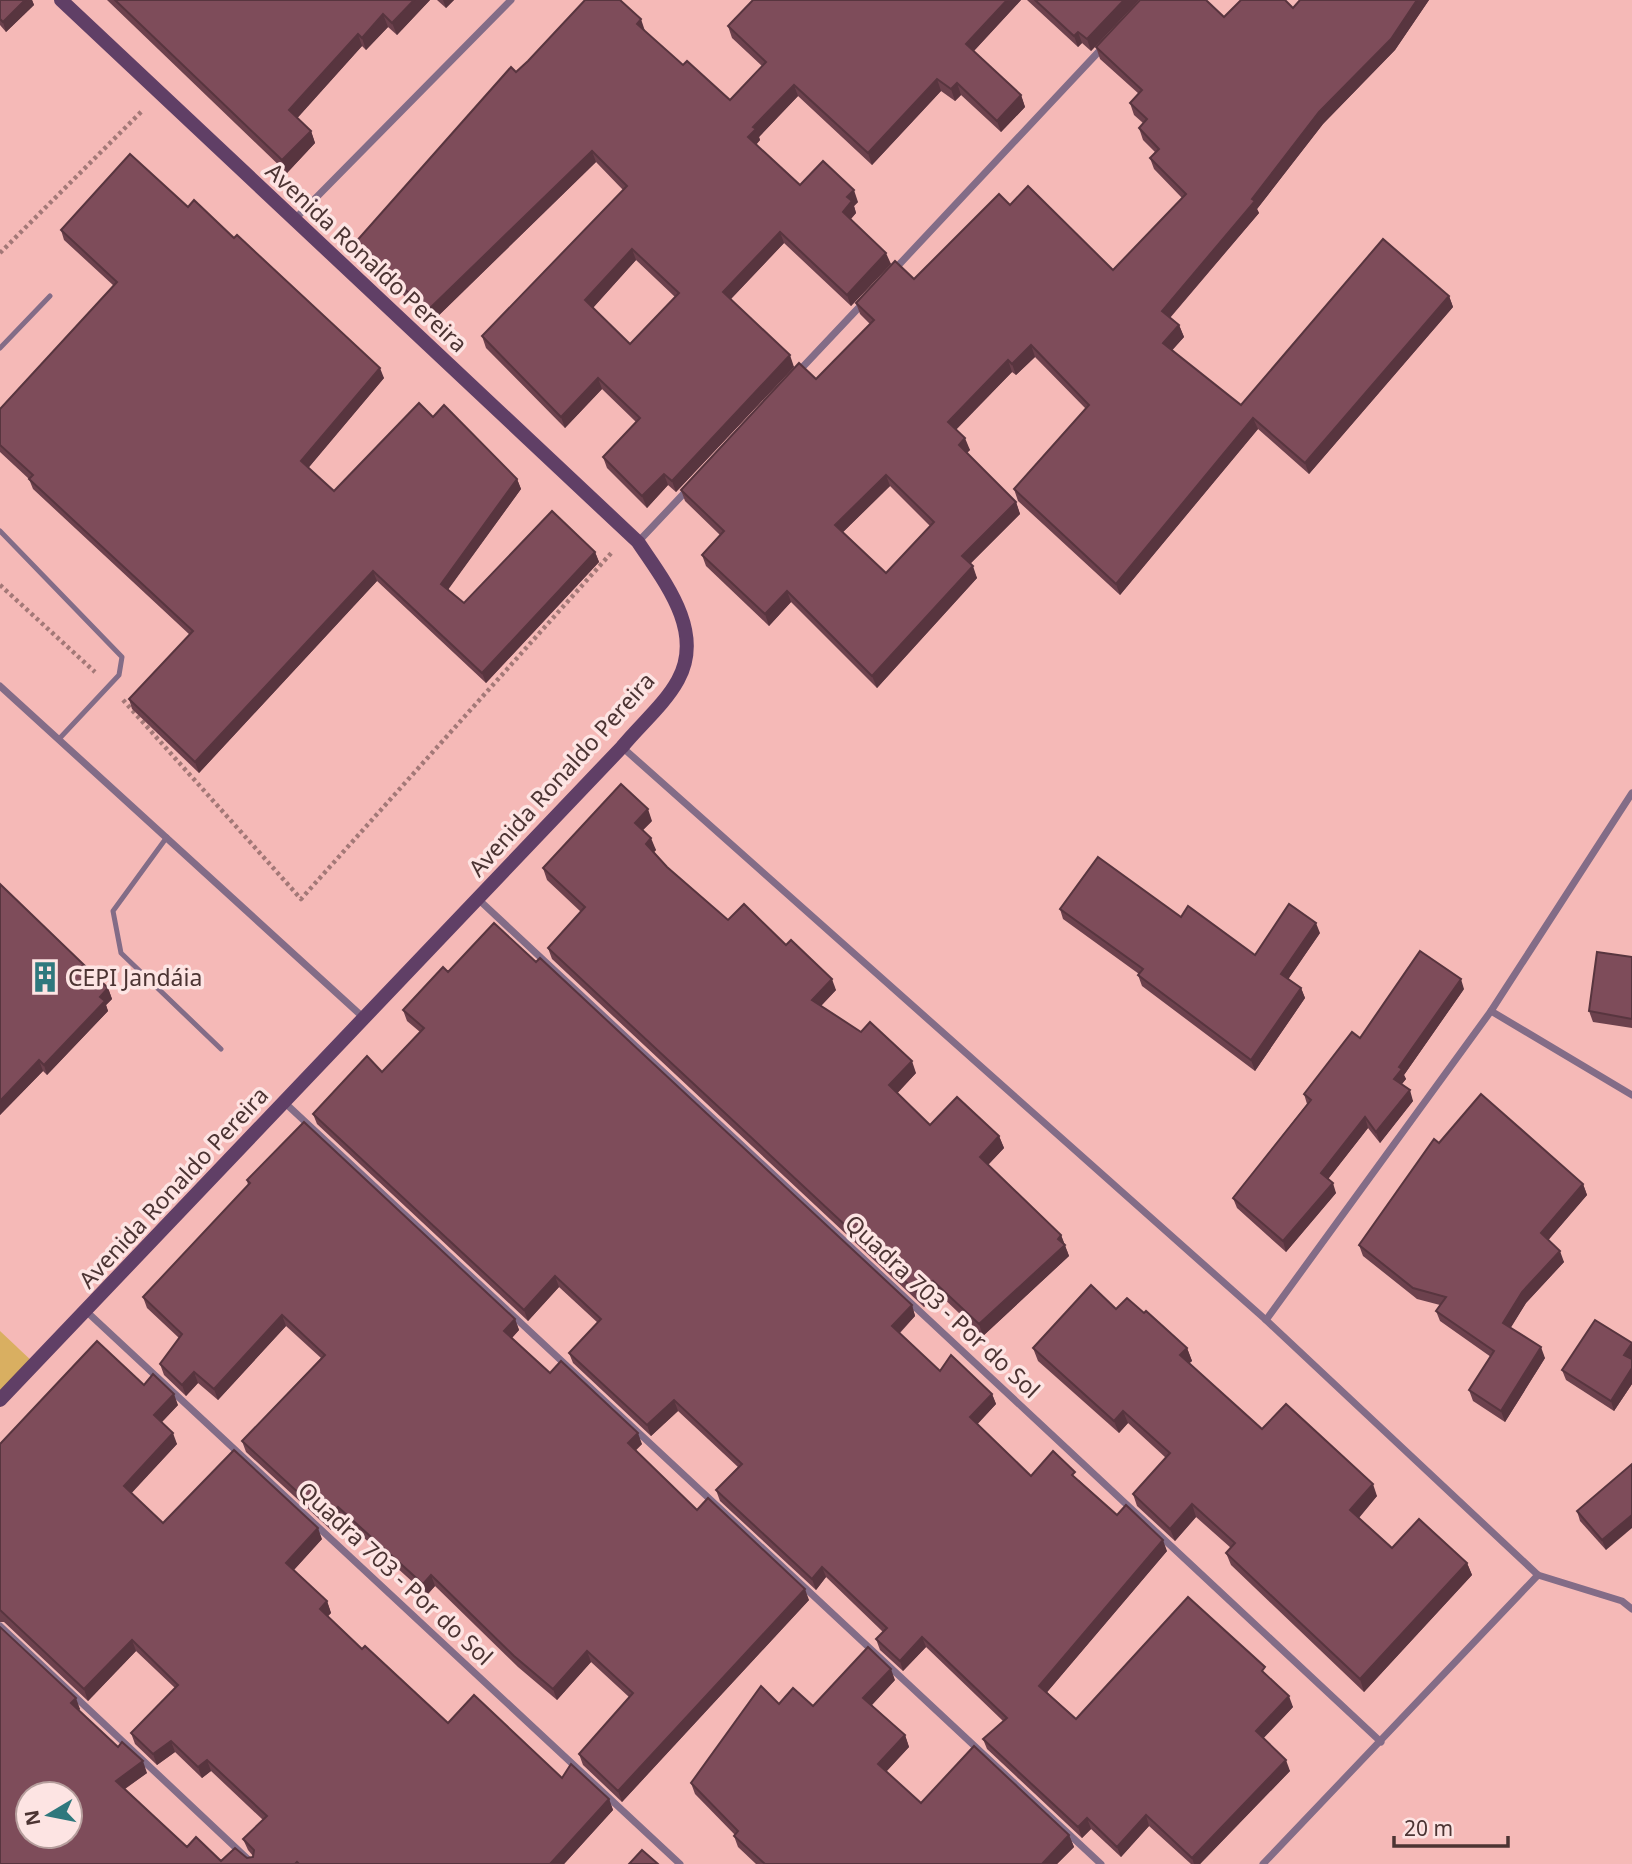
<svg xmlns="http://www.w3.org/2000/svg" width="1632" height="1864" font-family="'Noto Sans',sans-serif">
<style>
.green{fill:#d9af61}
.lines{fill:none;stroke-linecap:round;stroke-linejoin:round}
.path{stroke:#a37877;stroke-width:4.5;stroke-dasharray:3.5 3.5;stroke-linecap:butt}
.lane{stroke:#836c87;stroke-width:5}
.street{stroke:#836c87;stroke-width:7}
.secondary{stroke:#603f66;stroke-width:14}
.wall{fill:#6c414d;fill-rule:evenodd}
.shaded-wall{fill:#58353f}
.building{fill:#7e4c5a;stroke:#58353f;stroke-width:2;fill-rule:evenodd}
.labels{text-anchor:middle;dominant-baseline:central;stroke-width:7;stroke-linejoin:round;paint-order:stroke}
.street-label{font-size:23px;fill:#4c3433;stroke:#fde4e3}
.poi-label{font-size:23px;fill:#4c3433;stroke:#fde4e3;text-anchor:start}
</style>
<rect width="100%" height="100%" fill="#f5b9b7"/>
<path class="green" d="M0,1331L35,1364L0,1400Z"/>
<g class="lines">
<g class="path">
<path d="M0,253L142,111"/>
<path d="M0,585L95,672"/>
<path d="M123,700L301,899L613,551"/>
</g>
<g class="lane">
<path d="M0,348L50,296"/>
<path d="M0,531L122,657L119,675L59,739"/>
<path d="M167,837L113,911L121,953L221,1049"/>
</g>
<g class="street">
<path d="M295,219L511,0"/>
<path d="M894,270L1104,46"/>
<path d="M798,372L864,302"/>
<path d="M638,542L689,488"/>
<path d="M0,686L364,1018"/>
<path d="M622,747L1266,1320L1538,1575L1622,1601L1632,1609"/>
<path d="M478,899L1381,1742"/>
<path d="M1491,1011L1632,1095"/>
<path d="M284,1102L1101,1864"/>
<path d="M86,1311L680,1864"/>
<path d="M1266,1320L1491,1011L1632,793"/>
<path d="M0,1626L253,1864"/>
<path d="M1263,1864L1538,1575"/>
</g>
<path class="secondary" d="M0,1400L622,747C639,726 665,704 678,680C705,631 664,581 638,542L61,0"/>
</g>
<g class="wall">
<path d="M0,0H32L34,5L6,32L0,25Z"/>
<path d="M107,0H430L397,35L388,27L366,50L362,46L297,118L311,131L315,143L287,173Z"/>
<path d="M437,0H454L446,8Z"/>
<path d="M753,0H1021L974,51L1021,95L1025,107L1001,132L961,95L955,101L941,91L872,165L798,96L759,137L760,140L756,145L800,185L858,202L854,206L856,213L851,219L891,264L851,306L784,243L731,299L794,367L676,492L668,485L647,508L607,468L603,457L636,422L602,389L565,428L486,348L482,336L623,190L596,162L433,321L358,256L354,244L516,72L683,65L730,100L762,66L732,38L728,26ZM636,260L675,297L630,344L593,308Z"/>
<path d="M1027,0H1139L1091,51L1082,43L1078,47Z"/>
<path d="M1300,0H1429L1395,50L1323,124L1257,209L1259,213L1170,318L1179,325L1184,337L1172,350L1241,405L1449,296L1453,307L1309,474L1258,429L1120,595L1018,501L1014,489L1086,409L1035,357L1016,375L1012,372L956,429L970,450L967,453L1016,502L1020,514L970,564L977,578L877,688L791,602L769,626L706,566L702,555L720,535L685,501L681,490L816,379L870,324L860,314L856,303L914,279L1010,205L1113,270L1182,198L1154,169L1150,158L1155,152L1143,140L1139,128L1143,123L1134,115L1130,103L1139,94L1100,59L1096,47L1224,17L1293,8ZM890,486L930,526L886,573L843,532Z"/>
<path d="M188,207L384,378L308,468L334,491L433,417L517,479L521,489L448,589L464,603L595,552L599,562L486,683L377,581L199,773L132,709L129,699L190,635L33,489L29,479L0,452V409L114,286L64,240L61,230Z"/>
<path d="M652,821L643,830L656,850L654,852L667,867L728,920L786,945L836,990L821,1006L916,1073L897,1093L930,1125L999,1136L1004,1148L988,1165L1061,1235L1069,1256L983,1336L937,1292L924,1307L552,959L548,948L581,912L547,880L543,868Z"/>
<path d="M0,884L108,988L112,999L106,1005L108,1011L47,1075L43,1071L0,1115Z"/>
<path d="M1060,909L1181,917L1255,955L1320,933L1288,979L1301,988L1305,998L1255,1071L1142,986L1138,975L1139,974L1063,919Z"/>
<path d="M1632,957V1028L1593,1022L1589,1011Z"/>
<path d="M536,962L912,1305L915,1316L900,1333L940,1371L992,1394L996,1404L977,1424L1031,1476L1079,1480L1117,1515L1167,1551L1047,1692L1076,1719L1268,1677L1293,1707L1263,1738L1290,1771L1200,1864H1191L1149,1826L1121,1857L1091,1829L1082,1838L987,1749L983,1739L1003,1721L926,1647L903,1671L880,1650L876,1639L883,1632L826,1577L816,1590L720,1501L716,1490L738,1467L678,1411L651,1436L573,1363L569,1353L598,1323L559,1287L528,1321L317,1124L313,1114L382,1072L420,1032L407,1021L403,1010L448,972Z"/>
<path d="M1464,989L1404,1075L1406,1079L1401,1085L1413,1101L1380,1143L1368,1128L1328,1179L1336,1193L1286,1252L1237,1208L1233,1198L1307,1104L1304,1094L1360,1038Z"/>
<path d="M1439,1143L1583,1184L1587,1195L1548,1240L1564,1262L1526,1303L1510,1328L1545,1358L1505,1422L1473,1401L1469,1390L1491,1357L1440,1321L1436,1311L1440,1305L1417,1299L1363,1256L1359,1245Z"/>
<path d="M247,1180L515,1319L519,1330L512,1338L550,1373L642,1444L635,1451L697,1510L809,1600L622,1802L583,1765L579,1754L629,1697L591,1662L557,1700L518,1667L435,1586L427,1595L342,1518L331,1530L246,1452L242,1441L321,1358L286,1326L218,1400L198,1383L186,1396L164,1375L160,1364L179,1338L147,1308L143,1297L248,1185Z"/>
<path d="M1116,1309L1144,1313L1187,1348L1192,1361L1189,1363L1262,1429L1377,1496L1359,1518L1392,1548L1467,1563L1472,1575L1364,1692L1231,1565L1226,1553L1231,1548L1196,1517L1175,1541L1137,1506L1133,1494L1166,1458L1128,1423L1119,1433L1038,1361L1033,1348Z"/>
<path d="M1632,1343V1384L1614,1411L1566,1380L1562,1370Z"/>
<path d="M144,1385L178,1405L162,1422L177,1444L131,1493L163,1523L322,1539L294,1570L327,1601L331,1613L328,1616L362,1649L448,1723L562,1778L609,1799L613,1810L564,1864H0V1627L80,1709L78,1711L147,1773L125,1789L187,1847L221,1861L253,1857V1856L248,1850L243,1839L263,1820L211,1771L202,1778L175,1752L157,1765L135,1744L131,1733L175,1688L136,1651L88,1701L4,1622H0V1444Z"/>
<path d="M1632,1464L1606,1550L1580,1521L1577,1511Z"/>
<path d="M895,1680L872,1705L905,1735L909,1747L886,1772L921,1803L1069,1835L1074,1847L1057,1864H756L738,1847L734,1836L735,1835L695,1794L691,1783L779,1704L813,1706Z"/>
</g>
<g class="shaded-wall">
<path d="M25,0H32L34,5L6,32L3,22Z"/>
<path d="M414,0H430L397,35L392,23Z"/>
<path d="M443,0H454L446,8Z"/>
<path d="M1007,0H1021L970,55L966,44Z"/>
<path d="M1124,0H1139L1091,51L1087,39Z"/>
<path d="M1417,0H1429L1395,50L1323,124L1257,209L1259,213L1166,322L1162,311L1252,199L1319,112Z"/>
<path d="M383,14L388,27L366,50L362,38Z"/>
<path d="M641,19L645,31L637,24Z"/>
<path d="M1078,32L1082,43L1078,47L1074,36Z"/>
<path d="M358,34L362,46L293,123L289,110Z"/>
<path d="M937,79L941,91L872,165L868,153Z"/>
<path d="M957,83L961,95L955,101L951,89Z"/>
<path d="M794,85L798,96L759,137L760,140L752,149L748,137L753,127Z"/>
<path d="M1021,95L1025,107L1001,132L997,121Z"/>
<path d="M311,131L315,143L287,173L282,160Z"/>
<path d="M592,151L596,162L433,321L428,310Z"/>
<path d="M854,190L858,202L854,206L856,213L847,223L843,212L847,197Z"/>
<path d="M780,232L784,243L727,303L723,292Z"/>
<path d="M632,249L636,260L589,312L585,300Z"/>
<path d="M886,253L891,264L851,306L847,295Z"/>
<path d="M1449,296L1453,307L1309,474L1305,463Z"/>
<path d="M1179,325L1184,337L1168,355L1163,343Z"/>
<path d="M1031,345L1035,357L1016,375L1012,364Z"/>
<path d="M790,355L794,367L676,492L672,481Z"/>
<path d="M1008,360L1012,372L953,433L948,422Z"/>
<path d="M380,368L384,378L305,472L301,461Z"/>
<path d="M598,378L602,389L565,428L561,417Z"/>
<path d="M1253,418L1258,429L1120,595L1116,584Z"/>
<path d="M965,438L970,450L963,456L959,445Z"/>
<path d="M664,474L668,485L647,508L642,496Z"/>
<path d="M886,475L890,486L839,536L835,525Z"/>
<path d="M517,479L521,489L445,594L441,584Z"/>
<path d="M1016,502L1020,514L966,568L962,556Z"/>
<path d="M595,552L599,562L486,683L482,673Z"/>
<path d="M973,566L977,578L877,688L872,676Z"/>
<path d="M373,571L377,581L199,773L195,762Z"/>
<path d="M787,591L791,602L769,626L765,614Z"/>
<path d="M648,809L652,821L639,834L635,823Z"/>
<path d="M651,838L656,850L651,855L646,844Z"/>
<path d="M1316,923L1320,933L1285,984L1281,974Z"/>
<path d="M832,979L836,990L816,1011L812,1000Z"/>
<path d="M1461,979L1464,989L1404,1075L1406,1079L1397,1090L1394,1079L1399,1067Z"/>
<path d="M108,988L112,999L106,1005L108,1011L47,1075L44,1065L100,997Z"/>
<path d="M1301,988L1305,998L1255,1071L1251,1060Z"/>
<path d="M39,1060L43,1071L0,1115V1101Z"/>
<path d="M912,1061L916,1073L894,1097L889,1085Z"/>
<path d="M1410,1090L1413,1101L1380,1143L1376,1132Z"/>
<path d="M1365,1117L1368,1128L1325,1183L1321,1173Z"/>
<path d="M999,1136L1004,1148L984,1169L980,1157Z"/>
<path d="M1333,1183L1336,1193L1286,1252L1283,1241Z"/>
<path d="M1583,1184L1587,1195L1545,1244L1541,1233Z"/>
<path d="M1061,1235L1069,1256L983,1336L979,1324Z"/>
<path d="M1560,1251L1564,1262L1526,1303L1507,1334L1503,1323L1522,1292Z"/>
<path d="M555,1276L559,1287L528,1321L524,1310Z"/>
<path d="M933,1281L937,1292L924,1307L920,1295Z"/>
<path d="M912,1305L915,1316L896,1336L892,1326Z"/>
<path d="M282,1315L286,1326L218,1400L214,1389Z"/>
<path d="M515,1319L519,1330L508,1342L504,1331Z"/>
<path d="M1632,1343V1359L1624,1355Z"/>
<path d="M1541,1347L1545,1358L1505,1422L1501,1411Z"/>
<path d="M1187,1348L1192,1361L1184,1368L1180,1355Z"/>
<path d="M1632,1368V1384L1614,1411L1611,1401Z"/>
<path d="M194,1372L198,1383L186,1396L182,1385Z"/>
<path d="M174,1394L178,1405L158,1426L154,1415Z"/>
<path d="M992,1394L996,1404L974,1428L970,1417Z"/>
<path d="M674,1400L678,1411L651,1436L647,1425Z"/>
<path d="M1123,1411L1128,1423L1119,1433L1114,1421Z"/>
<path d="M173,1433L177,1444L128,1497L124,1486Z"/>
<path d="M638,1433L642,1444L632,1454L628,1443Z"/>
<path d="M1373,1484L1377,1496L1355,1522L1350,1510Z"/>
<path d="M1192,1504L1196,1517L1175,1541L1170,1529Z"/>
<path d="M338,1507L342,1518L331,1530L327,1519Z"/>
<path d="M1632,1515V1528L1606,1550L1602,1540Z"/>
<path d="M318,1528L322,1539L290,1574L286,1563Z"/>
<path d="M1163,1540L1167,1551L1043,1697L1039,1686Z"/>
<path d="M1467,1563L1472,1575L1364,1692L1360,1679Z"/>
<path d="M822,1567L826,1577L816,1590L812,1579Z"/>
<path d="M431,1575L435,1586L427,1595L423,1584Z"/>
<path d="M805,1589L809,1600L622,1802L618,1791Z"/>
<path d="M327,1601L331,1613L324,1620L320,1609Z"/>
<path d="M922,1637L926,1647L903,1671L900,1661Z"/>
<path d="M132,1640L136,1651L88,1701L84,1689Z"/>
<path d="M587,1651L591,1662L557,1700L553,1689Z"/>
<path d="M891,1669L895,1680L868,1709L863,1698Z"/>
<path d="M1289,1696L1293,1707L1260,1742L1256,1731Z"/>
<path d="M76,1698L80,1709L75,1715L71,1703Z"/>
<path d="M905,1735L909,1747L882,1776L878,1764Z"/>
<path d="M171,1741L175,1752L157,1765L153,1754Z"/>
<path d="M207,1760L211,1771L202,1778L198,1767Z"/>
<path d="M1286,1760L1290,1771L1200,1864H1194L1192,1858Z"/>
<path d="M143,1761L147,1773L120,1792L116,1781Z"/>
<path d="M609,1799L613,1810L564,1864H550Z"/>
<path d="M1146,1815L1149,1826L1121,1857L1117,1847Z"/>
<path d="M1087,1818L1091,1829L1082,1838L1078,1827Z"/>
<path d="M1069,1835L1074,1847L1057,1864H1042Z"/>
</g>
<g class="building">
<path d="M0,0H25L3,22L0,19Z"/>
<path d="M115,0H414L392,23L383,14L362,38L358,34L289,110L311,131L282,160Z"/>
<path d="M585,0H620L641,19L637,24L683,65L687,61L730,100L766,62L728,26L753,0H1007L966,44L1021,95L997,121L957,83L951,89L937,79L868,153L794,85L753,127L756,129L748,137L800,185L823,161L854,190L847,197L852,201L843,212L886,253L847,295L780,232L723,292L790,355L672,481L664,474L642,496L603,457L640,418L598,378L561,417L482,336L627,186L592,151L428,310L354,244L511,67L516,72L528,61ZM632,249L679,293L630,344L585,300Z"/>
<path d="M1035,0H1124L1087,39L1078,32L1074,36Z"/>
<path d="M1140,0H1206L1224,17L1241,0H1285L1293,8L1300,0H1417L1391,39L1319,112L1252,199L1255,201L1162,311L1179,325L1163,343L1241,405L1383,239L1449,296L1305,463L1253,418L1116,584L1014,489L1089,405L1031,345L1012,364L1008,360L948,422L965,438L959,445L1016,502L962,556L973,566L872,676L787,591L765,614L702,555L724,531L681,490L799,363L816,379L874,320L856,303L895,261L914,279L999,194L1010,205L1028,186L1113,270L1186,194L1150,158L1159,149L1139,128L1147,119L1130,103L1142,90L1096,47ZM886,475L934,522L886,573L835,525Z"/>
<path d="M130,154L188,207L194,200L234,238L237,235L380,368L301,461L334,491L419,403L433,417L444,405L517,479L441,584L464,603L552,511L595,552L482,673L373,571L195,762L129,699L193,631L29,479L33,475L0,445V409L117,282L61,230Z"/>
<path d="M621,784L648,809L635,823L651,838L646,844L667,867L728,920L744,904L786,945L791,940L832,979L812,1000L861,1032L870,1022L912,1061L889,1085L930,1125L957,1097L999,1136L980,1157L1061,1235L1058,1239L1065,1245L979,1324L933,1281L920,1295L548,948L585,907L543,868Z"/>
<path d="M1098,857L1181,917L1188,906L1255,955L1289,904L1316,923L1281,974L1301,988L1251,1060L1138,975L1143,969L1060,909Z"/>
<path d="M0,884L108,988L100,997L105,1001L44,1065L39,1060L0,1101Z"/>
<path d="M494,923L536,962L540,958L912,1305L892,1326L940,1371L951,1355L992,1394L970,1417L1031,1476L1053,1451L1075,1472L1072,1475L1117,1515L1126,1505L1163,1540L1039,1686L1076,1719L1188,1597L1265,1667L1262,1671L1289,1696L1256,1731L1286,1760L1192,1858L1146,1815L1117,1847L1087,1818L1078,1827L983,1739L1007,1718L922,1637L900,1661L876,1639L887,1628L822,1567L812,1579L716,1490L742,1464L674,1400L647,1425L569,1353L601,1319L555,1276L524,1310L313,1114L367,1056L382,1072L424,1028L403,1010L443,967L448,972Z"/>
<path d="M1420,951L1461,979L1399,1067L1402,1069L1394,1079L1410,1090L1376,1132L1365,1117L1321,1173L1333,1183L1283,1241L1233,1198L1311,1100L1304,1094L1352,1032L1360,1038Z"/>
<path d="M1597,952L1632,957V1019L1589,1011Z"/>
<path d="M1481,1094L1583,1184L1541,1233L1560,1251L1522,1292L1503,1323L1541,1347L1501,1411L1469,1390L1494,1351L1436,1311L1446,1297L1413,1288L1359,1245L1434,1139L1439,1143Z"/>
<path d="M304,1122L515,1319L504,1331L550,1373L561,1361L638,1433L628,1443L697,1510L708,1498L805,1589L618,1791L579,1754L633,1693L587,1651L553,1689L514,1656L431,1575L423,1584L338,1507L327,1519L242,1441L325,1355L282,1315L214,1389L194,1372L182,1385L160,1364L182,1334L143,1297L250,1183L247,1180Z"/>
<path d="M1091,1285L1116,1309L1127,1298L1144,1313L1146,1311L1187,1348L1180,1355L1262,1429L1286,1404L1373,1484L1350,1510L1392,1548L1419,1519L1467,1563L1360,1679L1226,1553L1235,1543L1192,1504L1170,1529L1133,1494L1170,1453L1123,1411L1114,1421L1033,1348Z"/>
<path d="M1595,1320L1632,1343L1624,1355L1632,1359V1368L1611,1401L1562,1370Z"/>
<path d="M97,1341L144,1385L153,1374L174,1394L154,1415L173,1433L124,1486L163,1523L234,1450L318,1528L286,1563L327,1601L320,1609L362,1649L365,1646L448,1723L474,1695L562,1778L571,1764L609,1799L550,1864H299L297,1862L295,1864H0V1627L76,1698L71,1703L118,1747L122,1742L143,1761L116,1781L187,1847L196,1837L221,1861L235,1848L247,1858L253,1857L254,1850L243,1839L267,1816L207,1760L198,1767L171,1741L153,1754L131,1733L178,1685L132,1640L84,1689L0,1610V1444ZM28,1794H70V1836H28Z"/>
<path d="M1632,1464V1515L1602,1540L1577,1511Z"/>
<path d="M868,1647L891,1669L863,1698L905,1735L878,1764L921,1803L974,1746L1069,1835L1042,1864H765L734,1836L738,1831L691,1783L761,1686L779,1704L793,1688L813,1706Z"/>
<path d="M642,1850L658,1864H629Z"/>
</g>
<defs>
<symbol id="building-bare" viewBox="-9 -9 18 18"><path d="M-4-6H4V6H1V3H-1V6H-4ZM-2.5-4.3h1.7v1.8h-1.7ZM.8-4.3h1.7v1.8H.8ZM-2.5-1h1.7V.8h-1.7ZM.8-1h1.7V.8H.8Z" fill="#2f787d" stroke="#fde4e3" stroke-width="2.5" paint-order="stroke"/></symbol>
</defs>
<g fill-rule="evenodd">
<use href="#building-bare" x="23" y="955" width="44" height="44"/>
</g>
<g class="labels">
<g class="street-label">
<text transform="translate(367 257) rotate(43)">Avenida Ronaldo Pereira</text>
<text transform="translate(561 774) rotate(-48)">Avenida Ronaldo Pereira</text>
<text transform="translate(173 1187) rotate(-47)">Avenida Ronaldo Pereira</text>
<text transform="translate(943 1306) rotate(43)">Quadra 703 - Por do Sol</text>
<text transform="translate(396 1573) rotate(43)">Quadra 703 - Por do Sol</text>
</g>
<g class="poi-label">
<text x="68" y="977">CEPI Jandáia</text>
</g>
</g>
<g transform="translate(49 1815) rotate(260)"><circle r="33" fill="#fde4e3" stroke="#b69e9d" stroke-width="2"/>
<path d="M0-5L12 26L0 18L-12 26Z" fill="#2f787d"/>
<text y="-10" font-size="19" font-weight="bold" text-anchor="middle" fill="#4c3433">N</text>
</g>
<path d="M1394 1836v10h114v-10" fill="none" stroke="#4c3433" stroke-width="3.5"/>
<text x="1404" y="1836" font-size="21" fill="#4c3433" stroke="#fde4e3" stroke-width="5" paint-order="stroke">20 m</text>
</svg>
